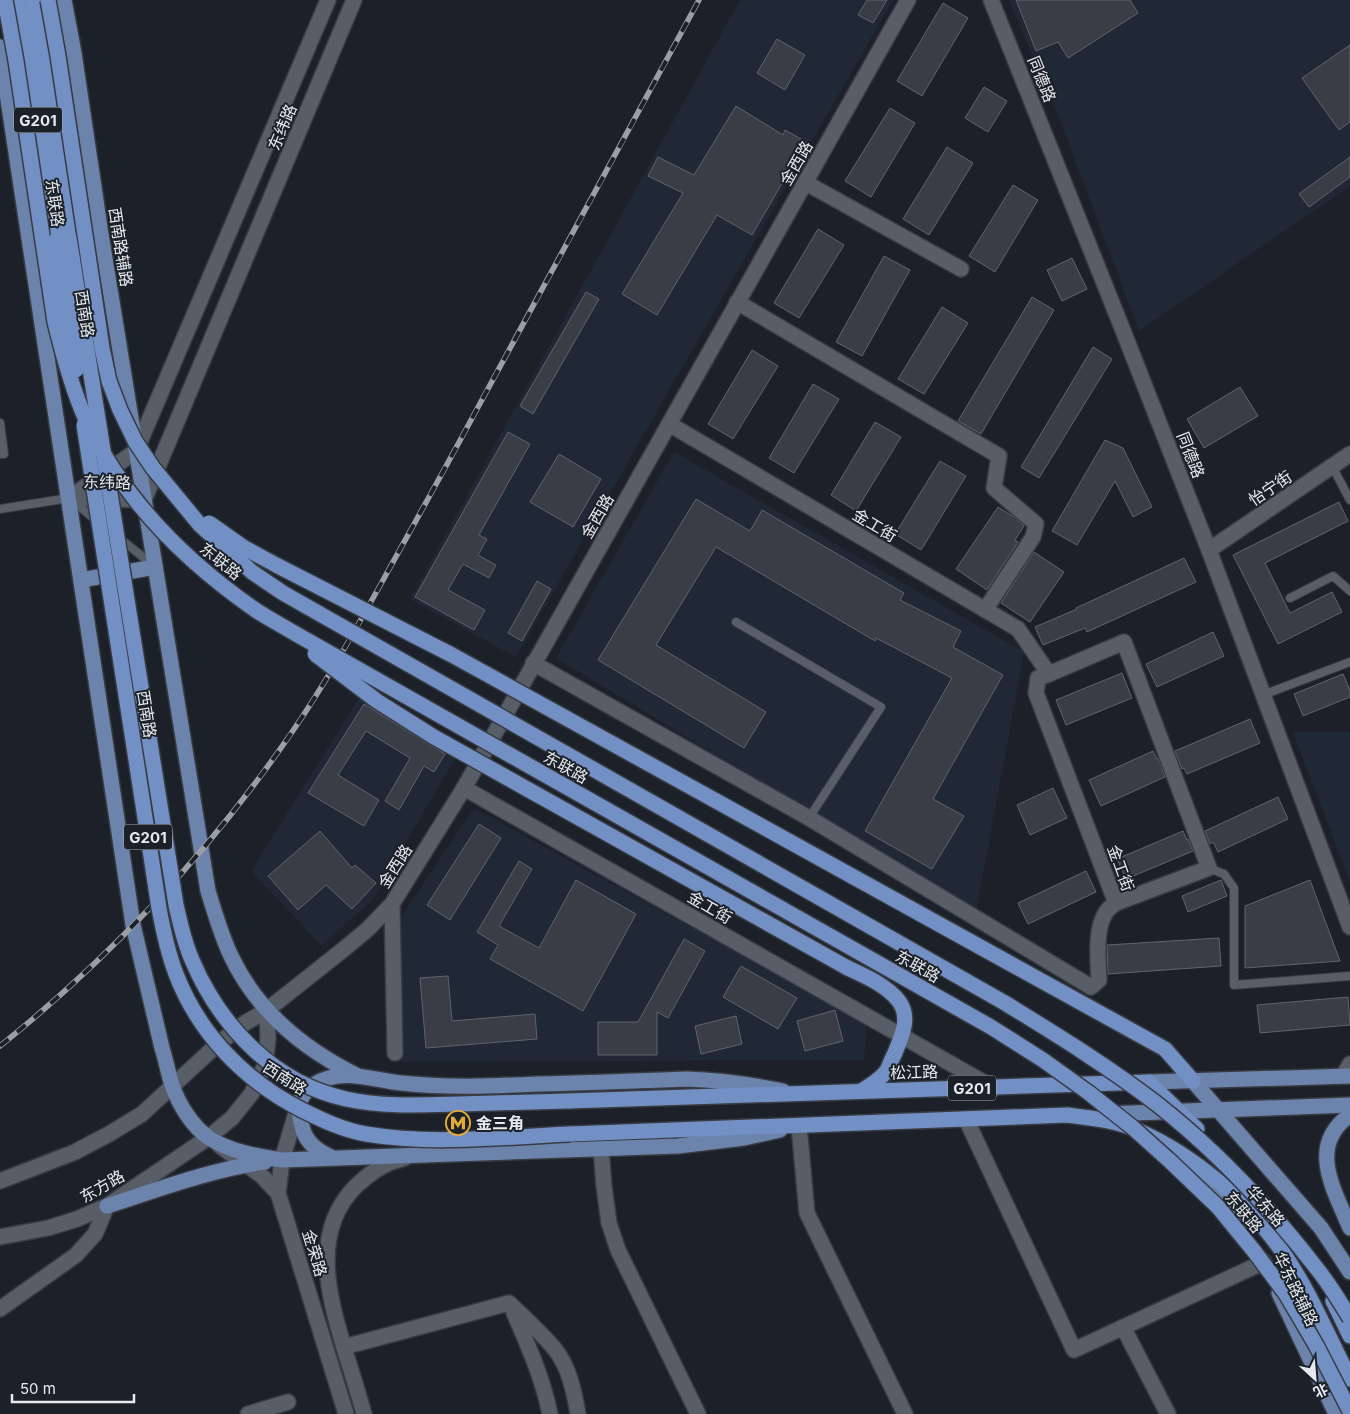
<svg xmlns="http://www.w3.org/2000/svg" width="1350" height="1414" font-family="Inter,'Noto Sans SC',sans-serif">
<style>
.built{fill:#202735}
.building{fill:#383d46;stroke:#5f646e}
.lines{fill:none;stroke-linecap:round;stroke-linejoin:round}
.service-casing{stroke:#383b43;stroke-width:10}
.minor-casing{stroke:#383b43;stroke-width:18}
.tertiary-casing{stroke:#383b43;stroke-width:18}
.secondary-casing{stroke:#383b43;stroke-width:18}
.primary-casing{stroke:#383b43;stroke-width:18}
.trunk-casing{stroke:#383b43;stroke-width:18}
.service{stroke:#585e68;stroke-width:8}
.minor{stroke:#585e68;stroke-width:15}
.tertiary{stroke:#585e68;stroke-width:15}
.secondary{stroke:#585e68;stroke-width:15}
.primary{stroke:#6c83ac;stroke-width:15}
.trunk{stroke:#7290c3;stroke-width:15}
.rail-casing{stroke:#9b9fa5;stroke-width:5.5}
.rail{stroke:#1c2129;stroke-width:4;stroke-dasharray:11;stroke-linecap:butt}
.trunk-bridge-casing{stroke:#383b43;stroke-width:18;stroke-linecap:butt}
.trunk-bridge{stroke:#7290c3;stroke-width:15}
.labels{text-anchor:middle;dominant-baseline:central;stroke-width:4;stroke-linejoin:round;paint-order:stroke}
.shield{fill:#1c2129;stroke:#a9aeb4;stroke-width:1}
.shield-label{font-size:15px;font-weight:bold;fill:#e6eaef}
.street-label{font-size:16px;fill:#e6eaef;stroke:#1c2129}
.poi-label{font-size:16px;font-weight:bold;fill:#e6eaef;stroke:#1c2129;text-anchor:start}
</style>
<rect width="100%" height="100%" fill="#1c2129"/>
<g class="built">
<path d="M740,0H893L516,657L410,599Z"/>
<path d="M1009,0H1350V186L1139,331L1058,115Z"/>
<path d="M674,452L1024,652L976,912L556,658Z"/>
<path d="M361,695L457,755L373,899L322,946L251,871Z"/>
<path d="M1293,732H1350V882Z"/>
<path d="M474,808L867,1024L864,1060L401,1062L394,928Z"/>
</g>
<g class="building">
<path d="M867,0H887L873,23L858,15Z"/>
<path d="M1016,0H1130L1138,13L1068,58L1058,42L1036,51Z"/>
<path d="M943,3L968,18L922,96L897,81Z"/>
<path d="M777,39L805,55L785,90L757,73Z"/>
<path d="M1350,45V122L1339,130L1302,78Z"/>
<path d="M984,87L1007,101L988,132L965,118Z"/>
<path d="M736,106L783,135L785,130L806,142L752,235L717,215L657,315L622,294L683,193L648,176L658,157L694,175Z"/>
<path d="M890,108L915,123L871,197L845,181Z"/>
<path d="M947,147L973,163L929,235L903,219Z"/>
<path d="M1350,157V177L1309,207L1299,194Z"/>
<path d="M1013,185L1038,200L995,272L969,256Z"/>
<path d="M818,229L844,245L799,318L774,303Z"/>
<path d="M884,256L910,270L862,356L836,342Z"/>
<path d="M1072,258L1087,289L1062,301L1047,270Z"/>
<path d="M586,292L599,299L533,414L520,406Z"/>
<path d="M1032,297L1054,310L981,434L958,421Z"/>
<path d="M942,307L968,323L924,394L898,379Z"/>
<path d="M1093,347L1112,359L1039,478L1021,467Z"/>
<path d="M752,350L778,366L733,439L708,424Z"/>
<path d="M813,384L839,399L794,473L769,458Z"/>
<path d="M1240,387L1258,416L1204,448L1187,419Z"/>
<path d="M875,422L901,437L856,511L831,495Z"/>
<path d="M508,432L530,444L479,535L487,539L478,555L496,565L489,578L463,564L448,590L485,610L474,630L415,597Z"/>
<path d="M1105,440L1123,448L1152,507L1133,517L1115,481L1077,545L1052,531Z"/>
<path d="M559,454L601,479L573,527L530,502Z"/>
<path d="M940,461L966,476L921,550L895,534Z"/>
<path d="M696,499L750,531L762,510L904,593L900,600L961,631L953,647L1003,675L933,799L964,816L932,869L865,831L952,678L876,638L875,641L716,547L656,645L766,712L744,748L598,660Z"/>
<path d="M1339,502L1348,521L1265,563L1290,613L1332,592L1342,612L1278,644L1233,555Z"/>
<path d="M998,507L1014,517L1024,526L1015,540L1018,542L987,590L956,569Z"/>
<path d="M1034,552L1064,572L1030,622L1001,603Z"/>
<path d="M1184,558L1196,582L1087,632L1085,628L1043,645L1035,627L1077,609L1076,608Z"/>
<path d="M537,581L551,589L522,641L508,633Z"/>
<path d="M1213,632L1224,656L1157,687L1146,664Z"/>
<path d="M1122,673L1132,698L1066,725L1056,700Z"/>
<path d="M1343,674L1350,690V697L1303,716L1294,694Z"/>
<path d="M364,704L445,754L434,772L424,766L399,810L385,801L410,758L366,731L338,775L379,800L364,826L308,793Z"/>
<path d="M1250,719L1260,743L1187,774L1184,768L1182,769L1175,751Z"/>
<path d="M1153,751L1157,759L1158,758L1165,777L1101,806L1089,780Z"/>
<path d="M1053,788L1067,818L1030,835L1017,805Z"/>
<path d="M1278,797L1288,819L1218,852L1213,842L1210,844L1205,831Z"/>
<path d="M479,824L501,838L450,920L427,905Z"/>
<path d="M320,831L352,868L355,865L376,883L352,909L326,885L298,910L268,876Z"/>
<path d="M1183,831L1187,840L1188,839L1193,851L1126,879L1117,859Z"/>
<path d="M519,861L532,869L499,926L539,948L576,880L636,914L583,1011L490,959L498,945L477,932Z"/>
<path d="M1086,871L1096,892L1028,924L1018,903Z"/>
<path d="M1221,880L1227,896L1188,912L1182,896Z"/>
<path d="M1310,880L1340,961L1245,968V906Z"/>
<path d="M1219,938L1221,966L1108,974L1107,945Z"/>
<path d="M684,939L705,951L668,1018L657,1012V1055H598V1022H638Z"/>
<path d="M741,966L797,998L778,1029L723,997Z"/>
<path d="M448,976L452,1021L535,1014L537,1039L426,1048L420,978Z"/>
<path d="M1348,997L1350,1025L1260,1033L1257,1005Z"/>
<path d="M835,1010L843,1041L805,1051L797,1021Z"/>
<path d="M736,1016L742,1044L701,1054L695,1026Z"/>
</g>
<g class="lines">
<defs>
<g id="service">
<path d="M0,423L4,454H0"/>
<path d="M1332,466L1350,500"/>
<path d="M0,509L69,498L97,521"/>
<path d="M118,537L154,566"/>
<path d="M1290,598L1333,576L1350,591"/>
<path d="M736,622L881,707L809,818"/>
<path d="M1263,695L1350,662"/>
<path d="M1209,868L1224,874L1234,888V985L1350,976"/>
</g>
<g id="minor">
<path d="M991,0L1122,328L1209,550L1350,927"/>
<path d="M806,183L961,269"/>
<path d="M737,302L999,456L994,488L1036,524L1033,537L985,610"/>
<path d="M533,663L809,818L1091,987L1099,980C1098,961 1095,930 1105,914C1107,909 1112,906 1116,903L1036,693L1038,678L1049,674L1018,629L669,424"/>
<path d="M1049,674L1124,642L1209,868L1116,903"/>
<path d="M464,788L992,1087"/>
<path d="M392,904L395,1053"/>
<path d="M267,1010L344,949L368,929L392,904L464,788L908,0"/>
<path d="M1343,1076L1350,1064"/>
<path d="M966,1119L1074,1350L1264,1262"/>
<path d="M799,1126L807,1213L905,1414"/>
<path d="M601,1149L604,1186L609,1223L618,1250L698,1414"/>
<path d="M0,1309L76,1255L95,1234L107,1206"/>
<path d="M514,1313C528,1345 543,1379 550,1414"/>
<path d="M1123,1327L1168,1414"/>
<path d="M344,1347L509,1303C524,1317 540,1332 554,1348C569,1366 574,1391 578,1414"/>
<path d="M248,1414L288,1402"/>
</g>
<g id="tertiary">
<path d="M1209,550L1350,454"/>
<path d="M299,1103L282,1160L278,1193L346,1414"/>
<path d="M220,1146L262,1176L278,1193"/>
<path d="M364,1414C358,1392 351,1370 344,1348C328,1294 311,1231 356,1186C366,1177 375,1169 387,1164C393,1161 399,1160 405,1158"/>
</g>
<g id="secondary">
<path d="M69,498L144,500L354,0"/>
<path d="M69,498L136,451L328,0"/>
<path d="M0,1181L75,1152L109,1134L142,1114L219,1043L245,1023L267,1010L268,1039L265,1065L252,1093L232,1118L209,1137L107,1206L77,1219L48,1228L0,1237"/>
</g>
<g id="primary">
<path d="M64,0L74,53L101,234L208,891C215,913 221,935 231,956C257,1011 305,1050 358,1076"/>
<path d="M0,47L133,925C143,966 152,1007 162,1048C166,1060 168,1073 172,1085C179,1105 192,1126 209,1138C231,1152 257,1156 282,1160L678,1146L744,1138L780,1130"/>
<path d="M81,580L155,567"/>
<path d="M1193,1081L1321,1228L1350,1272"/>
<path d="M1149,1082L1350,1076"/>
<path d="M1106,1114L1350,1105"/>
<path d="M1350,1115C1306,1146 1335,1191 1350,1228"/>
<path d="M331,1157C317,1151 305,1142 302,1126C300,1119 298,1111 300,1103C301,1094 314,1083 323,1080C348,1069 376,1081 401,1083C447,1088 492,1086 538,1084C587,1083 637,1081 686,1079C720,1080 749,1084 783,1091"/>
<path d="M1185,1162L1222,1199L1239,1223"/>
<path d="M107,1206C157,1190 213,1169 265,1162"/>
<path d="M1279,1293L1336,1414"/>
</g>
<g id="trunk">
<path d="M18,0L29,59L56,240"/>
<path d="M33,0L55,134L69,238"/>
<path d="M846,967C864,976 885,984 898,1000C912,1017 901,1038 894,1055C891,1060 889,1068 886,1072C879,1080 870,1086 861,1091"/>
<path d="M1107,1017L1165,1049L1193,1081"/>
<path d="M568,1101L1149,1082L1197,1129"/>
<path d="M570,1134L1067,1115C1090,1118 1116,1120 1137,1130C1194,1155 1246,1200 1282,1251C1309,1290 1328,1336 1350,1379"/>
<path d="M1333,1301L1350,1336"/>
</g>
</defs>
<use href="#service" class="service-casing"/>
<use href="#minor" class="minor-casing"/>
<use href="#tertiary" class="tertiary-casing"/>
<use href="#secondary" class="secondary-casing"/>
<use href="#primary" class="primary-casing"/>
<use href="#trunk" class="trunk-casing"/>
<use href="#service" class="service"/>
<use href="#minor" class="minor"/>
<use href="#tertiary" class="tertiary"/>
<use href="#secondary" class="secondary"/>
<use href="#primary" class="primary"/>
<use href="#trunk" class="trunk"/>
<defs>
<path id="rail" d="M0,1046C111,957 209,852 290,735C324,686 353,634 382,582C414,524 446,467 477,409C551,273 625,137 699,0"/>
</defs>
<use href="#rail" class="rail-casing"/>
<use href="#rail" class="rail"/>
<defs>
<g id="trunk-bridge">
<path d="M5,0L16,61L55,322C63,355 72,389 86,420C122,498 186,562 257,611C269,619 283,626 296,634L991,1027L1043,1060L1089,1093L1132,1127L1171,1162L1218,1207L1254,1251L1286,1294L1316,1345L1350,1411"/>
<path d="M48,0L58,56L102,348L109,381L120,410L135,441L153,468L200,525L252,572L283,593L1005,1003C1057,1035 1109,1067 1157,1104C1218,1152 1271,1209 1318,1270C1330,1285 1340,1302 1350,1318"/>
<path d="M69,238L176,905C180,923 184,942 192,960C220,1026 274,1083 346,1099C382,1107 421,1105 459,1104C495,1103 532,1102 568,1101"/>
<path d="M56,240L76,370"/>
<path d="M84,425L159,908C163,930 168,953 176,974C199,1034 245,1081 302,1110C322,1120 343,1130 366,1134C430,1145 504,1137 570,1134"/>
<path d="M209,523L243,547L276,565L452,655L1107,1017"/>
<path d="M315,654L377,701L434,737L846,967"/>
</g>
</defs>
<use href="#trunk-bridge" class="trunk-bridge-casing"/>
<use href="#trunk-bridge" class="trunk-bridge"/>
</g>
<defs>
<symbol id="metro-ring" viewBox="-11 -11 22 22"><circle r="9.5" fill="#1c2129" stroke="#e6ad36" stroke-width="1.5"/><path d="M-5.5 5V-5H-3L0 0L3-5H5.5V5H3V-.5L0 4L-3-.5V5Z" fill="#e6ad36"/></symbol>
</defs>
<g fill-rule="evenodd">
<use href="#metro-ring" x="444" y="1109" width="28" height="28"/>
</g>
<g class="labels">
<g class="shield">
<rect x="14" y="107.5" width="48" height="25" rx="4"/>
<rect x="124" y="824.5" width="48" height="25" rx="4"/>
<rect x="948" y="1075.5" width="48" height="25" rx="4"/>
</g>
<g class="shield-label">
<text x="38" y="120">G201</text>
<text x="148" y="837">G201</text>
<text x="972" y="1088">G201</text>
</g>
<g class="street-label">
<text transform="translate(1042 79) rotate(68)">同德路</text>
<text transform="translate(282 127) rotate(-67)">东纬路</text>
<text transform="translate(796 163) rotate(-60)">金西路</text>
<text transform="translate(55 203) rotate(82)">东联路</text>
<text transform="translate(121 247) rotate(81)">西南路辅路</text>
<text transform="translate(85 314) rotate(81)">西南路</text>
<text transform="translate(1191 455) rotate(69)">同德路</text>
<text transform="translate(107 482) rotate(1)">东纬路</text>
<text transform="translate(1270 488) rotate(-34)">怡宁街</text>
<text transform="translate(597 516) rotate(-60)">金西路</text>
<text transform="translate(875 525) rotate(31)">金工街</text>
<text transform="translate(221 561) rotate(39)">东联路</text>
<text transform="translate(147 714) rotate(81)">西南路</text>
<text transform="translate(566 767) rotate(29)">东联路</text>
<text transform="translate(395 866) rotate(-58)">金西路</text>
<text transform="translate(1121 868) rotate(70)">金工街</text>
<text transform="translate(710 907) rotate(30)">金工街</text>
<text transform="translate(918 966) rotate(29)">东联路</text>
<text transform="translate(914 1072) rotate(-2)">松江路</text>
<text transform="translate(285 1078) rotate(32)">西南路</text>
<text transform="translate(102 1186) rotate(-30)">东方路</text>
<text transform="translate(1266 1206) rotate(49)">华东路</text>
<text transform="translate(1244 1212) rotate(50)">东联路</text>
<text transform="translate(315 1253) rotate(73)">金荣路</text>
<text transform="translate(1296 1289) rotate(64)">华东路辅路</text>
</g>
<g class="poi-label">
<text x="476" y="1123">金三角</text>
</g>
</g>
<g transform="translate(1315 1379) rotate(154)" stroke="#1c2129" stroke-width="4" paint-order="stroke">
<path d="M0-4L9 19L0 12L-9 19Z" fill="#e6eaef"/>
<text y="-8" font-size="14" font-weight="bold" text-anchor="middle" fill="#e6eaef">北</text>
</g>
<path d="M12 1394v8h122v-8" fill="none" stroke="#e6eaef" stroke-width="2.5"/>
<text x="20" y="1394" font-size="15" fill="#e6eaef" stroke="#1c2129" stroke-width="4" paint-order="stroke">50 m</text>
</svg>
